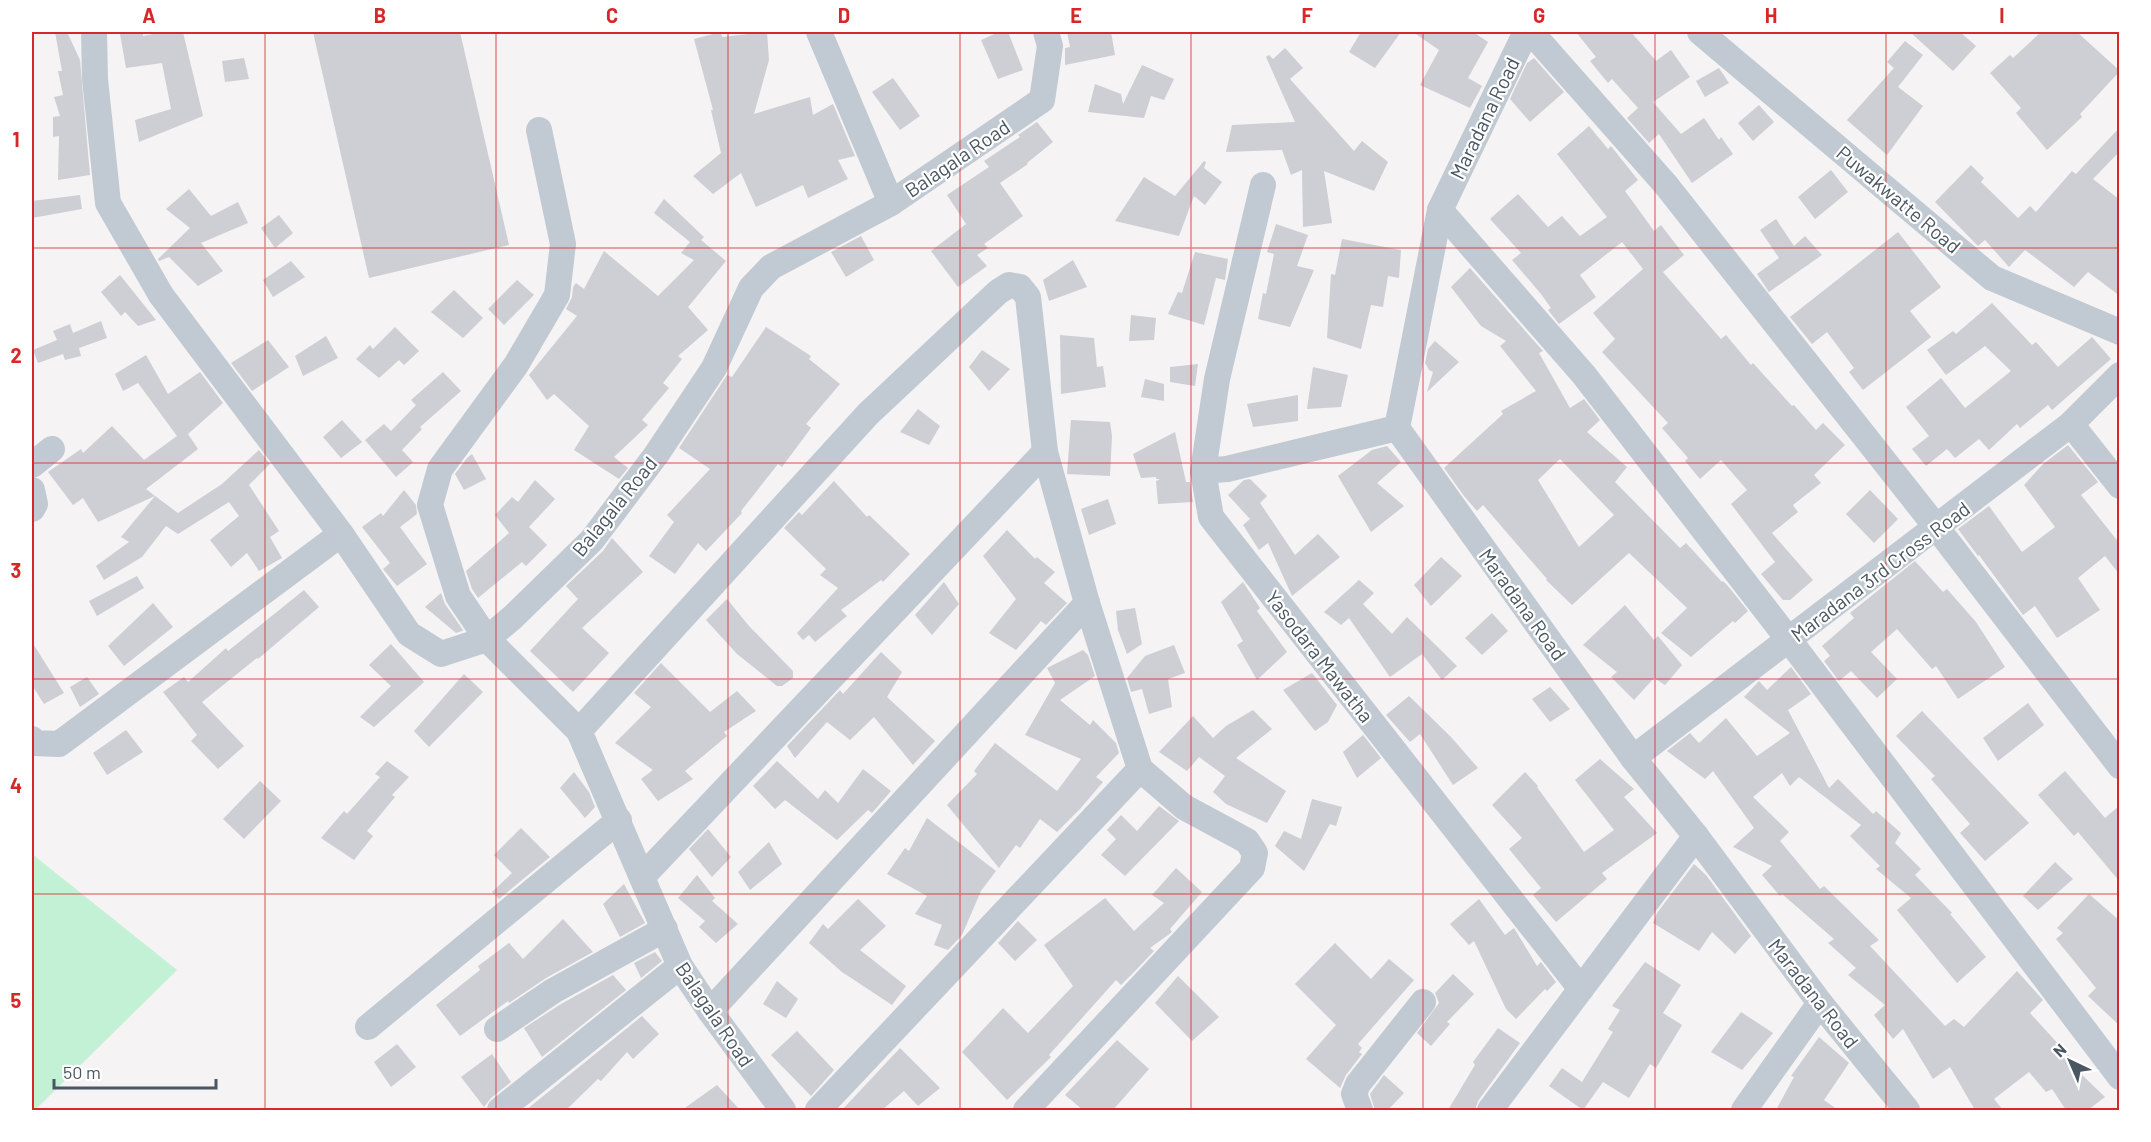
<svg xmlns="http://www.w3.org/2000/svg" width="2151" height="1142" font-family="Barlow,sans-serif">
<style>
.green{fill:#c3f1d5}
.building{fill:#cdcfd5;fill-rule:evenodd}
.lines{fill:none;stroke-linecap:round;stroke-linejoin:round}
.minor{stroke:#c1cad2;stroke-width:26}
.grid{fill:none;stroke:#d62828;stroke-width:1.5;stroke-opacity:0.55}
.labels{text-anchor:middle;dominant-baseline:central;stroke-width:4.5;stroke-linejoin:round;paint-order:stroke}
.street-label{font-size:20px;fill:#4a5661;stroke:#fff}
.neatline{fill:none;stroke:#d62828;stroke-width:2}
.grid-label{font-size:20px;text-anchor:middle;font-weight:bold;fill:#d62828}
</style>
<rect width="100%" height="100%" fill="#f5f3f3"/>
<path class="green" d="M32,854L177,970L35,1110H32Z"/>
<g class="building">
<path d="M55,32H67L80,60L90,175L58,180L59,136L53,137V117L60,116L54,97L63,95L58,71H62Z"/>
<path d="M143,32V36L163,32H183L203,116L139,142L135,120L171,109L162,63L126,68L120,34Z"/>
<path d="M313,32H460L509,245L369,278Z"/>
<path d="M721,32L722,37L767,32L769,60L754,114L810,97L813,115L833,104L855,156L838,160L848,179L808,198L803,185L756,207L741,173L713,194L693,176L721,153L711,110H713L694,39Z"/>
<path d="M999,32H1008L1023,70L998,79L981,40Z"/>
<path d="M1067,32H1111L1115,55L1065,65V48L1070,47Z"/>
<path d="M1361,32H1401L1375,68L1349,52Z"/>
<path d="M1413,32H1473L1488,42L1468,78L1482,86L1470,108L1420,85L1439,50Z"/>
<path d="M1576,32H1631L1656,61L1671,50L1690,77L1653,102L1681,134L1704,118L1719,140L1721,137L1733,154L1692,183L1659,134L1649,143L1627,118L1638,108L1612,79L1608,83L1590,61L1596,57Z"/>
<path d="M1910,32H1960L1976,46L1953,71Z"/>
<path d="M2041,32H2077L2120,71L2080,114L2082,117L2047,150L2016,113L2021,108L1990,73L2010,55L2013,58Z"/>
<path d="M1905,41L1923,55L1898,87L1923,106L1887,155L1847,120L1894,68L1887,62Z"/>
<path d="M1285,48L1303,68L1290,79L1354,151L1362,141L1388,162L1374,191L1324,171L1332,223L1303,227L1302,170L1291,175L1282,150L1226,152L1232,125L1295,122L1266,57L1269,55L1273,59Z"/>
<path d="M244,58L249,79L225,82L222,61Z"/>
<path d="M1534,58L1564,92L1530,122L1510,99L1527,63Z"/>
<path d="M1142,65L1174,79L1164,100L1151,96L1144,118L1088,112L1095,84L1121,94L1123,104Z"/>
<path d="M1719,68L1729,83L1705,97L1696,81Z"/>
<path d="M893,78L920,116L900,130L872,92Z"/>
<path d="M1759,105L1774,122L1753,141L1738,123Z"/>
<path d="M1037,122L1053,142L1027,163L1028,164L1000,183L1023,216L984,244L988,248L977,255L987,266L958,287L931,251L966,224L947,195L989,167L984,161L1020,137L1018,135Z"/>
<path d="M1589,126L1608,149L1611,146L1638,180L1625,191L1654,231L1661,225L1684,255L1663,272L1721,339L1726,335L1751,365L1753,363L1792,406L1794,405L1816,430L1823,423L1845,445L1814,475L1821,483L1793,505L1798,512L1772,533L1813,580L1790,600H1783L1761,574L1775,562L1731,504L1747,490L1721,460L1700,479L1685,461L1688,458L1662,428L1668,423L1602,352L1615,339L1593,313L1643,269L1622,242L1580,275L1596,297L1559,324L1548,310L1551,308L1541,294L1512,260L1521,253L1490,219L1518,194L1548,227L1562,216L1580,236L1607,217L1557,154Z"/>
<path d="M2120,127V151L2093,179L2120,200V296L2088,272L2074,287L2025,250L2009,267L1985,240L1978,246L1935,202L1971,165L1984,178L1981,182L2018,218L2030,206L2036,212L2072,171L2076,174Z"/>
<path d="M1204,161L1206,162L1204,168L1222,182L1205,205L1194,196L1179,236L1115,221L1144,177L1175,196Z"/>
<path d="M1831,170L1848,192L1815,219L1798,197Z"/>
<path d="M189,189L211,216L238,202L248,223L201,243L223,271L198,286L169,257L159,261L158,259L190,228L166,209Z"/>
<path d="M80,195L82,209L32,218V201Z"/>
<path d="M664,199L704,237L701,240L726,261L688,307L708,330L678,356L682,359L663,383L669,388L642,420L648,425L614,457L628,468L619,479L574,450L589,426L554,394L547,400L529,375L577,316L566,309L572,297L573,287L576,283L584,289L604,251L658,296L694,260L681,253L690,242L654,213Z"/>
<path d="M279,215L293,233L275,248L261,228Z"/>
<path d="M1776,219L1794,246L1805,236L1822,255L1769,292L1757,274L1779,258L1760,230Z"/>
<path d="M1276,224L1308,235L1297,266L1314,270L1290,327L1258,319L1263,293L1266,294L1274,254L1267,252Z"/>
<path d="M1898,232L1941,287L1910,311L1931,337L1863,390L1849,372L1854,368L1827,332L1812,344L1790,317Z"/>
<path d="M861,236L874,260L846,277L831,252Z"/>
<path d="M1342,239L1401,250L1399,278L1388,276L1383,307L1371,305L1361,349L1327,338L1331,274L1335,275Z"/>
<path d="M1195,252L1228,259L1225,280L1216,278L1204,325L1168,314L1178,292L1182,293Z"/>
<path d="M1073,260L1087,287L1049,301L1043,280Z"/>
<path d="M291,261L305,277L273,297L263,280Z"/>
<path d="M1470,268L1543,351L1539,353L1570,408L1584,399L1600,420L1587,432L1627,467L1615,482L1680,548L1686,543L1722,582L1723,581L1728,586L1748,611L1735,623L1733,621L1691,657L1661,633L1687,608L1629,553L1572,605L1546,580L1547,579L1483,505L1477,511L1464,496L1444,468L1503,414L1501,411L1536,391L1500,346L1506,341L1481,326L1451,287ZM1560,459L1614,515L1579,547L1538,480Z"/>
<path d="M120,275L156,320L138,326L125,312L121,316L101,292Z"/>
<path d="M517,280L534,295L504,325L488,309Z"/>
<path d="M454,290L483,318L463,338L431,312Z"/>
<path d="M1992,303L2032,345L2036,342L2058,367L2092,337L2111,359L2052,410L2048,405L2020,428L2017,424L1989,450L1979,439L1955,458L1947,449L1926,466L1912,449L1929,436L1906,407L1941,378L1965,408L2011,371L1985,346L1946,375L1927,350L1953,331L1956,334Z"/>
<path d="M1131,315L1156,318L1154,340L1129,341Z"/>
<path d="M101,321L107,338L79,348L81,356L65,360L63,354L38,363L33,350L57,340L53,331L70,324L73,333Z"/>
<path d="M395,327L419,351L404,365L399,360L379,378L356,359L370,345L373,349Z"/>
<path d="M766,327L811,356L809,359L840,384L806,424L811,428L782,467L778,464L741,511L742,513L706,551L698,543L675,574L649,556L674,522L667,515L710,469L679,448L727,375L732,377Z"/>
<path d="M1060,335L1094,338L1097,367L1103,366L1106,387L1061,394Z"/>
<path d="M326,336L338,358L303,376L295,356Z"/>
<path d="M268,340L289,367L252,391L231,363Z"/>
<path d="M1435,341L1459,362L1427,392L1433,372L1429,370L1425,363L1428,349Z"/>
<path d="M982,350L1010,369L989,391L969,367Z"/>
<path d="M146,355L168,394L200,372L223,403L188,434L198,449L146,489L155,496L98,522L83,498L73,505L48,472L81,449L83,453L112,426L144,460L177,436L138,383L123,391L115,374Z"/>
<path d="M1198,364L1195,386L1170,382V367Z"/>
<path d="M1313,367L1348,375L1341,407L1307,409Z"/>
<path d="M443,372L461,391L420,427L422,429L402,450L413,462L396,477L365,440L384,424L391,431L416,405L411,400Z"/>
<path d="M1145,379L1164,384V401L1141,397Z"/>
<path d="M1298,395V421L1253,427L1247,404Z"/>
<path d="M918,409L940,426L929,445L900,432Z"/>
<path d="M342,420L362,442L341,458L323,437Z"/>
<path d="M1071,420L1110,422L1112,436L1110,476L1067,474Z"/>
<path d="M1175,432L1186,482H1190L1193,502L1158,504L1156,481L1160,479H1156V477L1141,478L1133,454Z"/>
<path d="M2068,445L2098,482L2081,495L2120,544V575L2105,556L2078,578L2100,610L2057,638L2035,606L2023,615L1979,555L1978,556L1958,529L1989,506L2022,552L2055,527L2024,485L2043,464Z"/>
<path d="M1387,446L1401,462L1377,483L1404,506L1371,532L1338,476L1372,450Z"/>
<path d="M259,450L270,464L249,485L279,531L270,537L282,558L259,571L247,553L231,567L210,540L239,516L229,502L178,534L166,526L142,557L104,580L96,566L129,542L121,537L155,496L178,513L222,484Z"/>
<path d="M472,454L486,479L464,490L455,474L467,458Z"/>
<path d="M1250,479L1267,496L1260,503L1295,555L1318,534L1340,557L1292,596L1268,543L1259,550L1243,525L1250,519L1228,495L1244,480Z"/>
<path d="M535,480L555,499L529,527L547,545L526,566L522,562L478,598L472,589L466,571L509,533L495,515L512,497L518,502Z"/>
<path d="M834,481L867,517L869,515L910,554L883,582L881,580L841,610L847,616L815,642L809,635L803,640L797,633L838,588L820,575L826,569L784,528L799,512L802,515Z"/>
<path d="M404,490L416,505L417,514L400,527L427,564L397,586L383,569L390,563L362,527L381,513L383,516Z"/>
<path d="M1870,490L1898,519L1874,543L1846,514Z"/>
<path d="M1108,499L1116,524L1089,535L1081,509Z"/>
<path d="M1007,530L1035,559L1037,557L1055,572L1044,583L1067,603L1046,625L1041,621L1016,650L989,633L1016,599L983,556Z"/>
<path d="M612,538L643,572L582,628L609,653L573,692L530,651L578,599L566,586L603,551Z"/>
<path d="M1441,557L1462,576L1431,606L1414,585Z"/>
<path d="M1915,561L1943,592L1947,589L1976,622L2005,667L1958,699L1936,666L1932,669L1897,629L1871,652L1897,679L1877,698L1851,671L1839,681L1824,661L1830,656L1822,646L1854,618L1850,613Z"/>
<path d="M137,576L144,588L97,616L89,601Z"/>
<path d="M1359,580L1374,593L1363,604L1392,634L1407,617L1457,666L1442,680L1422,654L1390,677L1349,618L1341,625L1324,612Z"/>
<path d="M944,582L959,604L932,635L915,615Z"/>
<path d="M1243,582L1260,608L1257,611L1287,652L1257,680L1237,645L1243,641L1221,602Z"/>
<path d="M304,590L319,607L258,659L257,658L202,702L244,746L218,769L191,741L197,735L163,692L184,677L188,682L226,648L228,651Z"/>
<path d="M441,593L445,604L463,630L462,631L456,633L425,607Z"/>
<path d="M727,599L749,626L793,671V678L782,686H777L737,654L706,620Z"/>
<path d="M153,603L173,627L124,666L108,646Z"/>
<path d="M1625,605L1654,640L1658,636L1682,665L1665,685L1654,678L1634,700L1611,677L1617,672L1583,645Z"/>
<path d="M1135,608L1142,644L1127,654L1118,630L1116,611Z"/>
<path d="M1492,613L1508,631L1482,655L1465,638Z"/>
<path d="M32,642L64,693L44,704L32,685Z"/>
<path d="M391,644L424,682L374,727L360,717L391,686L369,665Z"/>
<path d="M1174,645L1185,673L1168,679L1172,707L1149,714L1142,689L1131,692L1127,678L1145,656Z"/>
<path d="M1083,650L1088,655L1095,676L1060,700L1090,725L1093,720L1116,743L1119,753L1096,777L1103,782L1080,809L1057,832L1040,819L1020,848L1016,845L999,868L947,805L977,774L974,771L995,743L1057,791L1081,759L1025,735L1055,683L1047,668Z"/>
<path d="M881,652L902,672L887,697L935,741L913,765L874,717L850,740L827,722L795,758L787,746L840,690L843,694Z"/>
<path d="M661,663L710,712L737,691L756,711L724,732L727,736L685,771L693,779L658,801L641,779L653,770L615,743L651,707L634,693Z"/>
<path d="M1791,667L1811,694L1788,710L1829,788L1838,779L1873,814L1876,811L1901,833L1895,843L1921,869L1915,875L1952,913L1950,914L1986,957L1957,983L1897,910L1911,898L1876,869L1880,866L1850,836L1861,825L1799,777L1790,786L1782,773L1753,797L1789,832L1780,841L1820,889L1824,886L1879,940L1870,946L1945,1026L1954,1019L1964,1027L2017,971L2043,1000L2030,1013L2081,1069L2078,1071L2105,1097L2088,1110H2066L2052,1089L2046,1092L2029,1072L1994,1099L2003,1110H1975L1950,1067L1933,1079L1903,1029L1893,1039L1874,1015L1885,1005L1848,975L1856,968L1828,943L1834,939L1782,894L1780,896L1762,875L1772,866L1733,847L1754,828L1713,771L1705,779L1667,751L1690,733L1699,743L1726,718L1757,756L1790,733L1744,697L1759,681L1767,690Z"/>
<path d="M1312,673L1337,705L1328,722L1315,731L1283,690Z"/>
<path d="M464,674L483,692L429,747L414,731Z"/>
<path d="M87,677L99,694L80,707L70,687Z"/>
<path d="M1550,687L1570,709L1550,722L1532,699Z"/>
<path d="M1409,696L1451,737L1478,768L1453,785L1420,734L1410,742L1386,715Z"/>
<path d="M2028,703L2044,725L1998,761L1983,738Z"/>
<path d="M1253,710L1272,729L1236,758L1286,791L1267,823L1226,804L1213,792L1225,776L1199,757L1187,771L1159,752L1193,716L1213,738L1226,726Z"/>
<path d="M1922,711L2029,823L1985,861L1960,833L1970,824L1931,779L1935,776L1896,736Z"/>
<path d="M126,730L143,752L107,775L93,753Z"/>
<path d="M1363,735L1381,758L1357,778L1343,752Z"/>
<path d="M1600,759L1634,789L1624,797L1657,833L1602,873L1607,879L1556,922L1533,895L1541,888L1509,849L1522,838L1492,805L1525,772L1538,786L1537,787L1584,852L1614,830L1575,780Z"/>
<path d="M387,761L409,777L392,795L395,797L367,831L373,836L354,860L321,838L344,811L347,814L380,777L375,774Z"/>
<path d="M777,761L818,799L825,790L838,803L863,769L891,791L872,813L868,810L837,840L785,800L775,809L753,786Z"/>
<path d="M2065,771L2105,818L2120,805V882L2078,832L2074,836L2038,795Z"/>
<path d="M574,772L589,792L595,807L585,818L560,788Z"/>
<path d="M260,781L281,801L244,839L223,819Z"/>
<path d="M1312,799L1342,807L1336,826L1330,824L1304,871L1275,846L1284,831L1301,839Z"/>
<path d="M1159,806L1179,821L1125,876L1101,855L1116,839L1107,830L1121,815L1137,831Z"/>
<path d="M927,818L996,871L981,891L962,935L948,950L934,945L942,925L915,914L927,896L887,874L905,848L909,851Z"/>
<path d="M521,828L550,857L499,899L492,892L512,873L494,855Z"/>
<path d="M708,829L731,857L712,877L689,849Z"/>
<path d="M769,842L782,864L750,890L738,872Z"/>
<path d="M2055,862L2073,879L2038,910L2023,896Z"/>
<path d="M1694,864L1706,875L1751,936L1735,954L1712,932L1699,951L1653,923L1657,913Z"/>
<path d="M1176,868L1202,892L1170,929L1172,932L1168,935L1150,948L1154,951L1136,970L1121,985L1116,980L1049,1055L1051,1057L1007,1100L962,1052L1003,1008L1028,1033L1073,986L1044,945L1105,898L1134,931L1164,903L1152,895Z"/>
<path d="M697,875L715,898L712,901L738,924L716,943L699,927L705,921L678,898Z"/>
<path d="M624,884L645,923L620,937L603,904Z"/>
<path d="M2089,894L2120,921V1026L2088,996L2096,988L2056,939L2063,933L2057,928Z"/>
<path d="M858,899L886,926L860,950L906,986L892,1005L842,972L809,943L823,924L828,929Z"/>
<path d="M1479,899L1505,935L1514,928L1537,966L1541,962L1556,982L1547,991L1545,989L1516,1019L1506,1009L1474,941L1469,945L1450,924Z"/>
<path d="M563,919L593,952L546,978L509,1003L508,1001L460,1036L436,1005L480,970L478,966L509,943L523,959Z"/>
<path d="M1018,921L1037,940L1015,961L998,943Z"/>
<path d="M1335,943L1371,979L1389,959L1414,980L1358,1044L1362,1048L1359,1052L1362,1054L1346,1075L1340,1088L1306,1059L1336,1025L1295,984Z"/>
<path d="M655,952L662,961L641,978L634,963Z"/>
<path d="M1645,962L1681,985L1663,1013L1682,1025L1656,1068L1650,1064L1629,1098L1603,1082L1583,1110L1549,1086L1562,1068L1582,1082L1613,1032L1608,1029L1620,1010L1612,1006Z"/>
<path d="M1453,974L1474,994L1447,1022L1450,1024L1431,1046L1417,1033L1439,1003L1435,993Z"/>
<path d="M613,975L626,990L542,1057L524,1028L561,1004Z"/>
<path d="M1178,976L1219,1017L1192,1041L1155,1003Z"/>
<path d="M777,981L798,999L786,1018L763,1004Z"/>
<path d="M1741,1012L1773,1033L1742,1070L1711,1052Z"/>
<path d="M642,1016L659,1034L633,1059L627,1052L601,1081L598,1079L566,1110H526Z"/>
<path d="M1498,1028L1520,1043L1478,1101L1475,1110H1448L1475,1065L1473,1062Z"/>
<path d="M797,1031L834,1070L811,1096L771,1055Z"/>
<path d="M1819,1037L1849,1063L1824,1100L1838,1110H1776L1794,1077L1791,1076Z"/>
<path d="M1117,1040L1149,1069L1113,1110H1083L1065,1095Z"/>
<path d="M397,1044L416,1067L391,1087L374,1062Z"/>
<path d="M900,1048L940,1088L918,1106L904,1091L882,1110H842Z"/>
<path d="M492,1054L511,1082L491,1098L484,1107L461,1077Z"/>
<path d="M1384,1075L1404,1093L1388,1110H1375L1370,1094Z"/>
<path d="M717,1085L740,1110H682Z"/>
</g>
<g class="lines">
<g class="minor">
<path d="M94,32L95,79L108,203L161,295L341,534"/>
<path d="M819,32L891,203"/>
<path d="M1526,32L1440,210L1397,428L1633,758L1696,836L1820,1003L1907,1110"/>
<path d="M1531,32L1666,185L1937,528L2120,766"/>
<path d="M1700,32L1992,278L2120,332"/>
<path d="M1440,210L1584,375L1789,640L2120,1077"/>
<path d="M2071,424L2120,486"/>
<path d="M1397,428L1227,469L1203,471L1211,517L1581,989"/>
<path d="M32,465L52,449"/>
<path d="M1203,471L1217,379L1263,185"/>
<path d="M32,490L35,504L32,509"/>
<path d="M579,731L868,414L998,292L1009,285L1020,287L1028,297L1045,452L1087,603L1140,769L1184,807L1247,841L1255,853L1252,868L1026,1110"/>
<path d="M32,739L34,743L59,744L341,534L409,634L441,654L487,639L458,596L430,505L440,469L516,365L557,295L563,244L539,130"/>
<path d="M1633,758L2071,424L2120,375"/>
<path d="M643,876L1045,452"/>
<path d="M710,1011L1087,603"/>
<path d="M368,1027L619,820"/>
<path d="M497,1029L553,991L665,929"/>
<path d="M500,1110L680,966"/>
<path d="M783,1110L710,1011L680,966L579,731L487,639L513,617L592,540L656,455L714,368L751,288L771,267L891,203L1042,100L1050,46L1046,32"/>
<path d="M818,1110L1140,769"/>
<path d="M1360,1110L1354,1094L1358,1084L1423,1002"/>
<path d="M1490,1110L1696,836"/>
<path d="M1744,1110L1820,1003"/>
</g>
</g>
<path class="grid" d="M265,32V1110M496,32V1110M728,32V1110M960,32V1110M1191,32V1110M1423,32V1110M1655,32V1110M1886,32V1110M32,248H2120M32,463H2120M32,679H2120M32,894H2120"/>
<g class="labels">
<g class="street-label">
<text transform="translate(1484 118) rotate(-64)">Maradana Road</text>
<text transform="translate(957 158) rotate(-34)">Balagala Road</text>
<text transform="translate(1899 199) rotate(40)">Puwakwatte Road</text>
<text transform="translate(614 506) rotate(-51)">Balagala Road</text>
<text transform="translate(1880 571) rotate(-37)">Maradana 3rd Cross Road</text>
<text transform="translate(1523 604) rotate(54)">Maradana Road</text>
<text transform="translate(1320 656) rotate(52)">Yasodara Mawatha</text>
<text transform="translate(1814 993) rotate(52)">Maradana Road</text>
<text transform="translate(715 1014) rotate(56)">Balagala Road</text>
</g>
</g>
<rect width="2151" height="1142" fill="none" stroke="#ffffff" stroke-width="66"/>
<g transform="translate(2070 1061) rotate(316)" stroke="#ffffff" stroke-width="4.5" paint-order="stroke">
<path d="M0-4.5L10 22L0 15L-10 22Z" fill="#4a5661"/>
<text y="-9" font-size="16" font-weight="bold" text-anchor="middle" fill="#4a5661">N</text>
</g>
<path d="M54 1079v9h162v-9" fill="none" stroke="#4a5661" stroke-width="3"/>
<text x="63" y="1079" font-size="18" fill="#4a5661" stroke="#ffffff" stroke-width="4.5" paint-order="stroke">50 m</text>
<rect x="33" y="33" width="2085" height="1076" class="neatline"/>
<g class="grid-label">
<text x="149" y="23">A</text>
<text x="380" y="23">B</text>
<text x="612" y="23">C</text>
<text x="844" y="23">D</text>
<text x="1076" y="23">E</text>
<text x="1307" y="23">F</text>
<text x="1539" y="23">G</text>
<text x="1771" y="23">H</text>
<text x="2002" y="23">I</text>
<text x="16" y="147">1</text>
<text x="16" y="363">2</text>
<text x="16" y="578">3</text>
<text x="16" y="793">4</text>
<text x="16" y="1008">5</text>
</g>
</svg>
